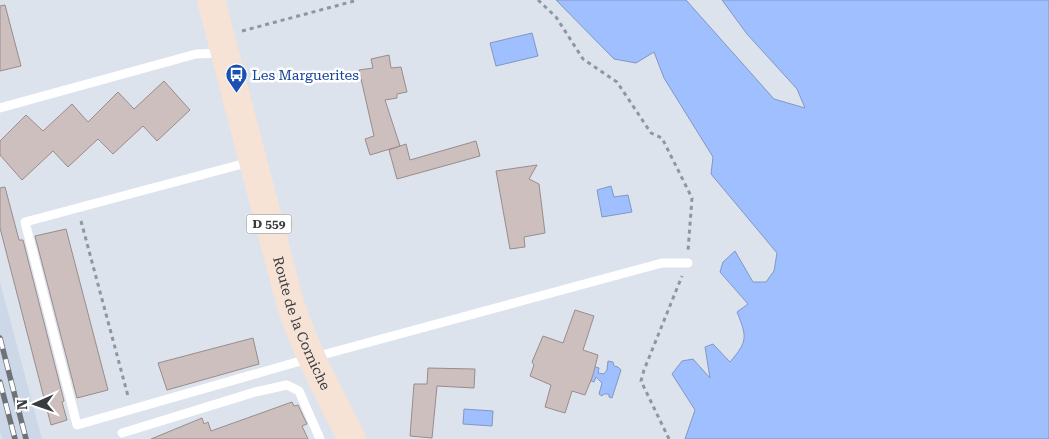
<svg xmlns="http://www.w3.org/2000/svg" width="1049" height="439" font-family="'Roboto Serif',serif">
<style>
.built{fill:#ccd8e8}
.water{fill:#a0bffe;stroke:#8197c5}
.building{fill:#cdbfbe;stroke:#998c8b}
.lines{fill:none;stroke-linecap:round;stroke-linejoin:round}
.path{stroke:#90969d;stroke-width:3;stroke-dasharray:4 4;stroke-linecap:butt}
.service{stroke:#fff;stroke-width:9}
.primary{stroke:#f7e2d6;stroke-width:28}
.rail-casing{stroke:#6f7379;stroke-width:5.5}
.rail{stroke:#fff;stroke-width:4;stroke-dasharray:11;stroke-linecap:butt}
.labels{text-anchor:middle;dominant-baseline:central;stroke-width:5;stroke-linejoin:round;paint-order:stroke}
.shield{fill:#fff;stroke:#747679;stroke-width:1}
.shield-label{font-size:12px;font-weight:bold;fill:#383b3f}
.transit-label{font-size:14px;fill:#164399;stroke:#fff;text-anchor:start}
.street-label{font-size:14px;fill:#383b3f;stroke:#fff}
</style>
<rect width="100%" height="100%" fill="#dce3ed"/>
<path class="built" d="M0,282L42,439H2L0,432Z"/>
<g class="water">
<path d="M556,0H686L774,99L805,108L797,89L747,34L722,0H1049V439H685L695,410L672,374L682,361L693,359L710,378L705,347L713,344L730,362C748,341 747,337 737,312L748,304L720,272L723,262L735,251L753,282H766L774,271L777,253L711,174L713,157L664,78L654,52L636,63L614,59Z"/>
<path d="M532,33L538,56L496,66L490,43Z"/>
<path d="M611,186L614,197L628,195L632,212L602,217L597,190Z"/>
<path d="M576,361L599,368L598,373L604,374L607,370L608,361L613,362L614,366L618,367L621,370L612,398L609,397V394H604L602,396L599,394L602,383L596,377L594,382L572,374Z"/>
<path d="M464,409L493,411L492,426L463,424Z"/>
</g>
<g class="building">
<path d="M5,5L21,66L0,71V6Z"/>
<path d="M389,55L391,68L401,67L407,92L397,94V98L385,100L400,146L370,155L365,139L374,136L359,70L373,68L371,59Z"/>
<path d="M164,81L190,110L157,141L143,126L113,154L98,139L68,167L53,151L22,180L0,155V141L26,115L43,131L72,104L88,122L118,92L134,109Z"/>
<path d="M476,141L480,156L397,179L389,150L406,144L410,160Z"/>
<path d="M537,165L529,179L539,184L545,233L524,237L525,247L510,249L496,171Z"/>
<path d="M5,187L19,240H23L64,401L62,402L67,420L51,425L0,228V188Z"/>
<path d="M66,229L108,390L77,398L35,236Z"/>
<path d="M575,310L594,316L583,350L598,355L593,375L585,395L572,391L565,413L545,407L551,385L530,376L534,365L532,362L543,336L563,343Z"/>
<path d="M253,338L259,364L167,390L158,363Z"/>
<path d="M428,368L475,369L474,388L437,386L432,438L410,436L414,384H427Z"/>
<path d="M292,402L294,406L298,405L307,424L302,426L308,439H151L202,418L204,424L208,422L211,431Z"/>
</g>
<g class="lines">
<g class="path">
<path d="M538,0L556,17L583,59L617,82L651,133L662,138L692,198L688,251"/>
<path d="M242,31L358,0"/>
<path d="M81,221L128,396"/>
<path d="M669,439L641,381L644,370L682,276"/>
</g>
<g class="service">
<path d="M0,108L196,54L223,53"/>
<path d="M250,162L25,222L77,425L311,358L662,263H688"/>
<path d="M122,433L255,392L287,385L299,391L320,439"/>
</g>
<path class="primary" id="s1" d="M211,0L290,303C306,351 329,394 352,439"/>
<defs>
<g id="rail">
<path d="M0,338L26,439"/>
<path d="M0,382L15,439"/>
</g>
</defs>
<use href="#rail" class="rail-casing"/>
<use href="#rail" class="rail"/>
</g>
<defs>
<symbol id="bus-pin" viewBox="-11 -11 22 30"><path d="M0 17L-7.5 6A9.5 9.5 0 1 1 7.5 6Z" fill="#1a4fb4" stroke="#fff"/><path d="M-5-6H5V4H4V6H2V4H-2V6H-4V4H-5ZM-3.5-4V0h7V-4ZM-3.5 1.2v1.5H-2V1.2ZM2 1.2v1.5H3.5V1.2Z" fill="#fff"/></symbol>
</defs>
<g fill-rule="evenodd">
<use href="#bus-pin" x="224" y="62" width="25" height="34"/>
</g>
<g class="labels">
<rect class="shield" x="246.5" y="214.5" width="45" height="19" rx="4"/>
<g class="shield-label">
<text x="269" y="224">D 559</text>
</g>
<g class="transit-label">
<text x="252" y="75">Les Marguerites</text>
</g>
<g class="street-label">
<text stroke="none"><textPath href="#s1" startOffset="336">Route de la Corniche</textPath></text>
</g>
</g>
<g transform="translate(35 404) rotate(268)" stroke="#ffffff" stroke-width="4" paint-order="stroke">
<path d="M0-4L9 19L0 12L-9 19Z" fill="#383b3f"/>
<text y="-8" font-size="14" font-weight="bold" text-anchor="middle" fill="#383b3f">N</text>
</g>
</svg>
